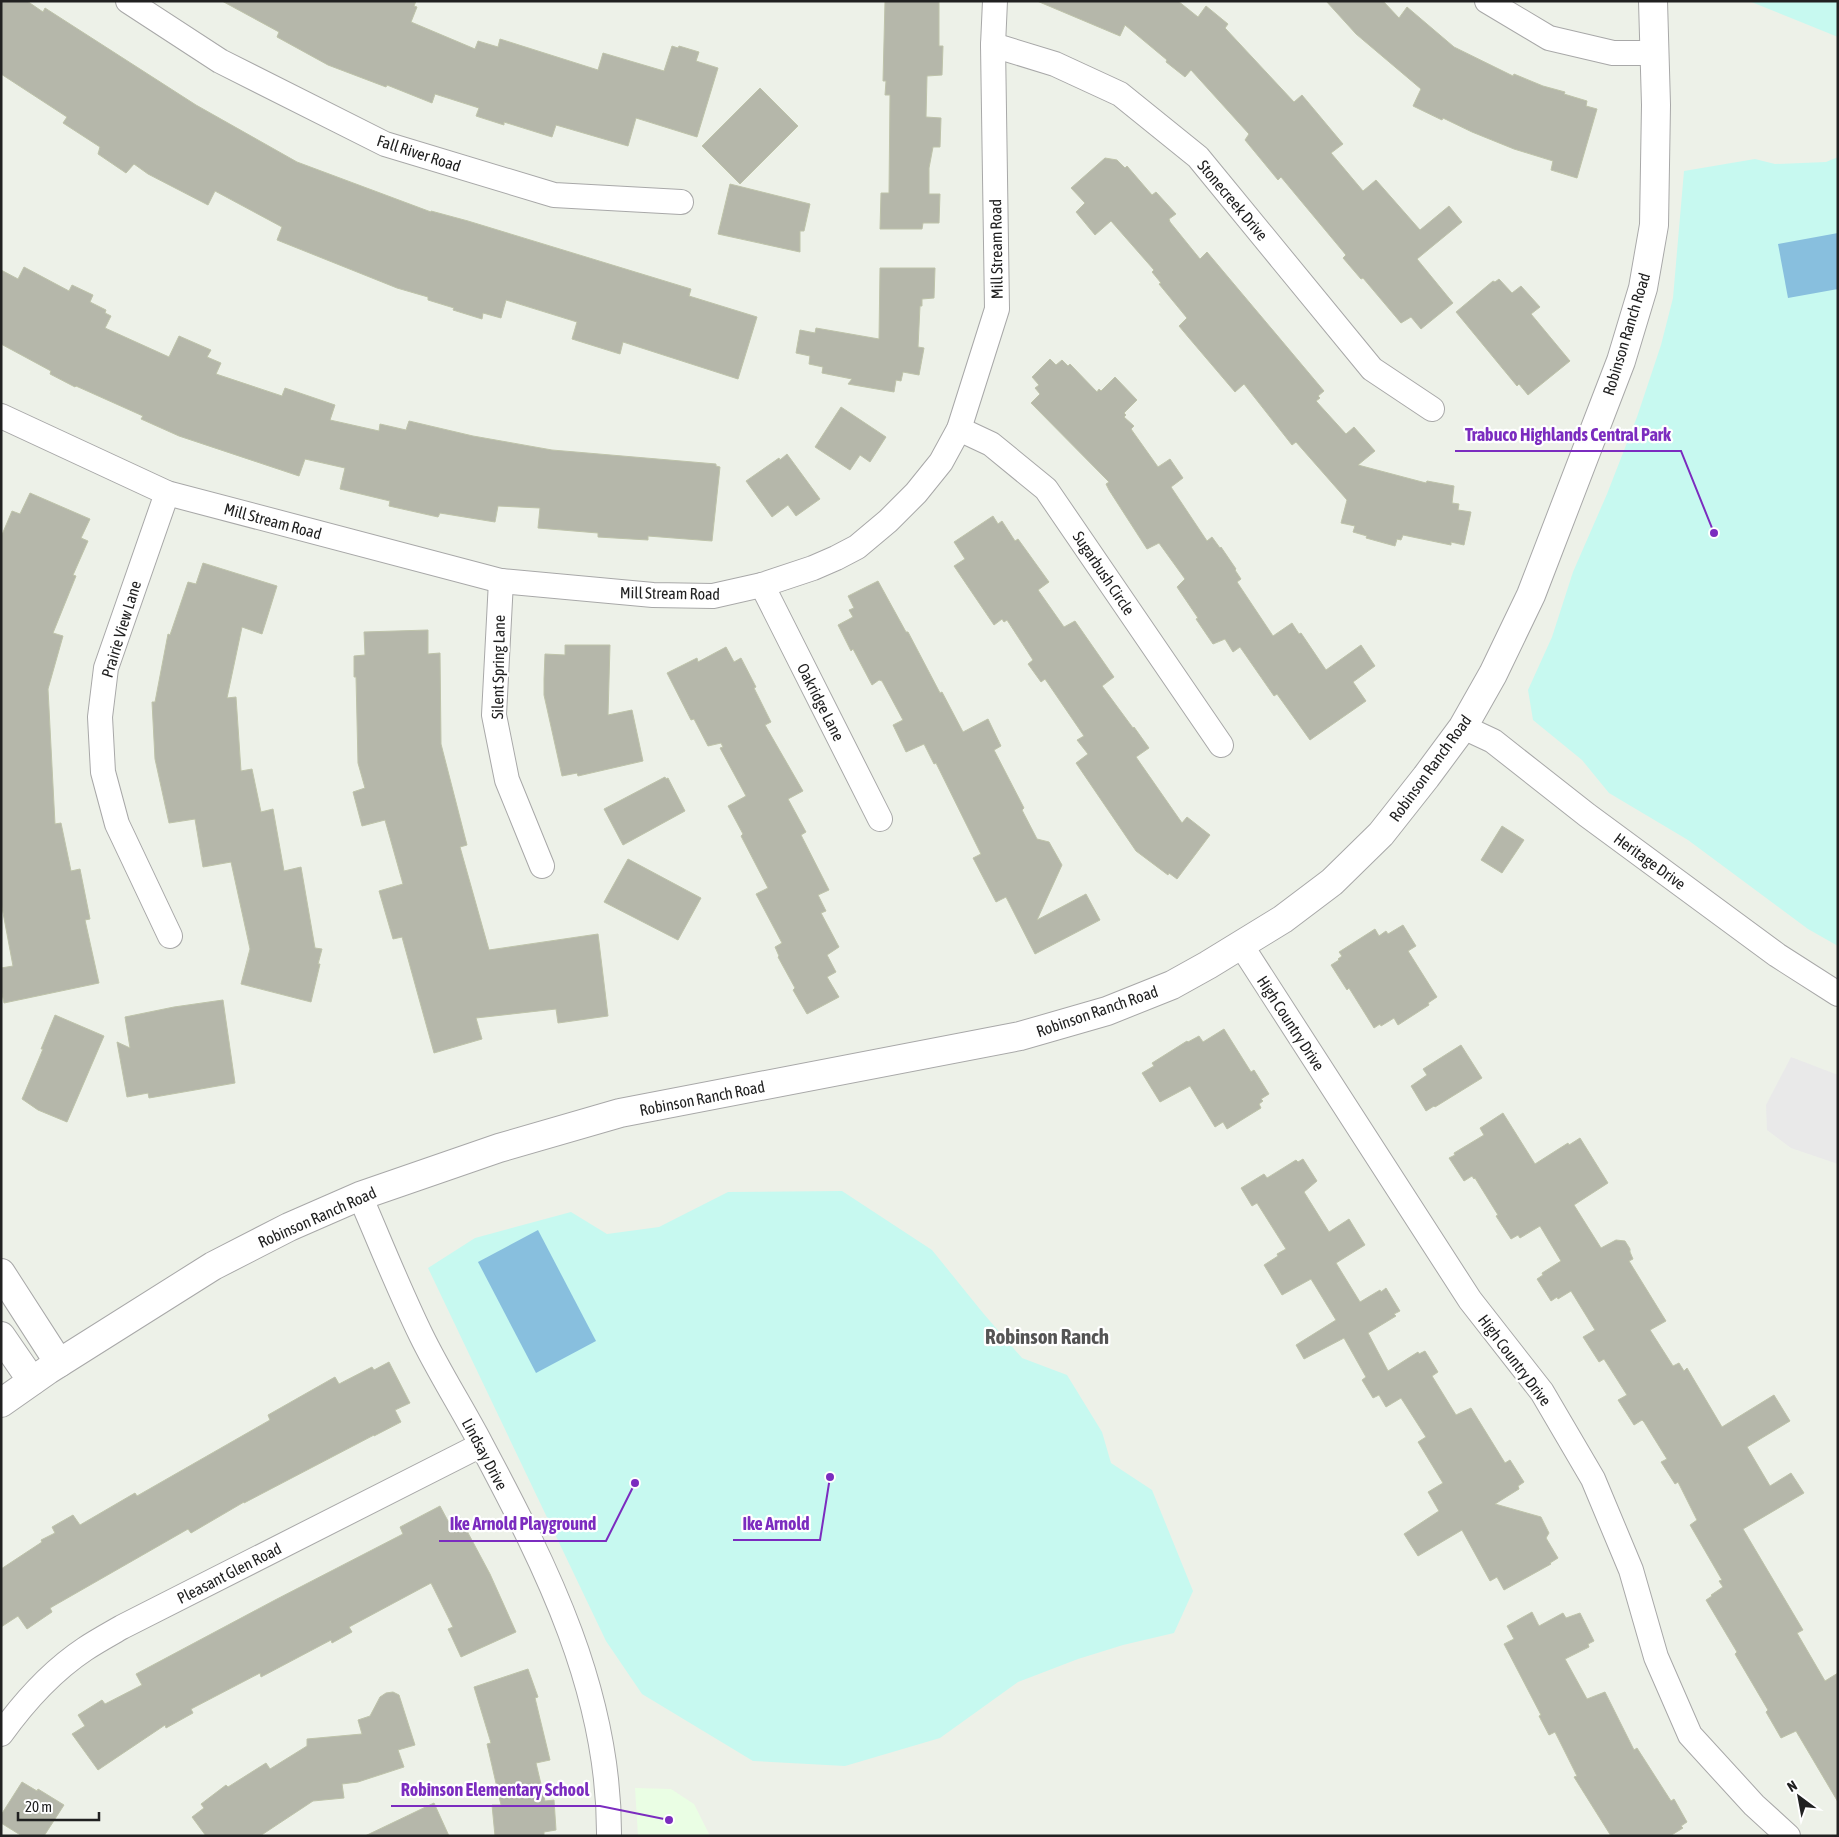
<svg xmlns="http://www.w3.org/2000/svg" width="1839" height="1837" font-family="'Asap Condensed',sans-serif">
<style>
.education{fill:#eafee4}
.park{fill:#c7f9f0}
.pitch{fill:#88bfde}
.parking{fill:#e9e9e9}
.building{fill:#b5b7aa;stroke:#bec3aa}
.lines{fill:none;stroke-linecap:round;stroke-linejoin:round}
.minor-casing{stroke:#a8a8a8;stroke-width:26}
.tertiary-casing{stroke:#a8a8a8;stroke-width:30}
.minor{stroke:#fff;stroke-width:24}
.tertiary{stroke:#fff;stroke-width:28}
.labels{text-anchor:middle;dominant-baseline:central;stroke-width:4.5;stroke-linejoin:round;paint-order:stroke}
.street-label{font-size:16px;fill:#212121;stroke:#fff}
.district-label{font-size:21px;font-weight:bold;fill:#545454;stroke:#fff}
.leader{fill:none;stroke:#7b2cbf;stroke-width:2}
.callout-dot{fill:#7b2cbf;stroke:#fff;stroke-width:2}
.callout-label{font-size:18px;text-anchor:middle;font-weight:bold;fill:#7b2cbf;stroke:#fff;stroke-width:4.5;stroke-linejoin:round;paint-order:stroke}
</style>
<rect width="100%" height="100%" fill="#edf1e8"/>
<path class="education" d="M635,1788L671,1789L694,1804L710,1836H638Z"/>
<g class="park">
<path d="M1749,1H1838V37Z"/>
<path d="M1838,157V946L1808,929L1688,840L1609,793L1582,760L1533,720L1528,690L1552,637L1573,572L1607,494L1637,417L1661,345L1673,298L1684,171L1755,159L1775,164L1826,162Z"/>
<path d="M842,1191L932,1250L983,1313L1022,1358L1067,1375L1102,1432L1111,1463L1152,1490L1193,1591L1174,1633L1123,1645L1078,1659L1018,1682L940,1738L845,1766L753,1761L642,1694L606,1641L428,1268L475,1238L571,1212L607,1234L659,1227L728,1192Z"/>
</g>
<g class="pitch">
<path d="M1838,233V289L1788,298L1778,244Z"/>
<path d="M538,1230L596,1341L536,1373L478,1262Z"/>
</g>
<path class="parking" d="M1791,1057L1838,1075V1164L1791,1148L1767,1130L1766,1105Z"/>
<g class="building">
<path d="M1,1H27L43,12L45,8L196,105L297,162L431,212V211L468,221L691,289L689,296L757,317L738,379L623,342L620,354L572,339L577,322L506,300L501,318L483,313L482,319L453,310L454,308L428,300V297L397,288L277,240L282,227L215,191L208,205L148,174L134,164L126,173L98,154L100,147L63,123L67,117L1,74Z"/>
<path d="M222,1H416L414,6L417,7L411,22L475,49L478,41L498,47L500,39L598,70L603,53L664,71L672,46L678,48L679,46L699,52L696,61L718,68L697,137L636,118L628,146L556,125L552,137L504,122V125L476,116L479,108L435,94L432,103L387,85L386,87L328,65L277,37L279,32Z"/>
<path d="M885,1H939V46H943L942,75L927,76L926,117L941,118L940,147H933L929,168V194H940L939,223H923L922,229H880L881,193H889L890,95H885L886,81H883Z"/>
<path d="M1037,1H1178L1198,17L1206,6L1228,24L1225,28L1294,102L1302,95L1343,144L1331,153L1363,191L1376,180L1420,230L1449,206L1462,222L1417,259L1453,303L1421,329L1411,317L1401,323L1363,278L1361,279L1343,258L1346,255L1281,177L1278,180L1245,140L1249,134L1191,70L1185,77L1166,62L1167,60L1125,25L1120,36Z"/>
<path d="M1326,1H1383L1399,18L1407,7L1454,47L1513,76L1514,74L1543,86L1565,92L1564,94L1587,101L1586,106L1597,109L1577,178L1551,170L1553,161L1514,149L1472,132L1443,118L1442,120L1413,106L1421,89L1356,34Z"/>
<path d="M760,88L798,126L740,184L702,146Z"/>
<path d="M1105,158L1117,160L1125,168L1127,166L1152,195L1156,192L1176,214L1169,219L1170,222L1200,259L1207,252L1324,391L1318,396L1320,398L1316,401L1346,434L1354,427L1375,451L1358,465L1426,483L1427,481L1454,486L1452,503L1459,504L1458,510L1471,512L1464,545L1451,542V545L1403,535L1401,540L1397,539L1395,546L1366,538L1367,536L1353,532L1355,526L1341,523L1347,500L1296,442L1292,445L1244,384L1235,392L1189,338L1179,326L1187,318L1159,284L1161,283L1152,272L1154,270L1111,221L1095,235L1076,212L1085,203L1071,188Z"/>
<path d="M730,184L810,204L804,231H800V252L718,234Z"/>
<path d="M24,267L69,291L72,285L93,295L90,302L106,310L105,313L111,316L105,328L169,357L179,336L211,350L207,357L221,363L216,374L282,396L285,388L335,405L330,420L379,431L380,424L406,430L409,421L473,436L552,450L716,464V466L720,467L712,541L648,536V540L598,537V533L538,528L540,508L498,506L495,522L440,513L438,517L389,506L390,501L340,489L345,468L305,459L299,476L179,436L141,419L143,416L76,386L75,387L50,374L51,371L1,344V270L18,279Z"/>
<path d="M880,268H935L934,298L922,299V306H920L918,347L924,348L919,375L903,372L901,381L896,380L894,392L848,384L852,379L822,373L823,367L809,364L810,356L796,353L800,330L815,333L816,328L879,339Z"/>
<path d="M1499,279L1512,293L1521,286L1540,307L1531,314L1570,361L1528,395L1519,384L1517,386L1456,312L1493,281L1495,282Z"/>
<path d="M1050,359L1056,365L1062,360L1068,366L1070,364L1097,392L1099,389L1101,391L1115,377L1137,400L1124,413L1126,415L1124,417L1134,426L1131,429L1158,467L1170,459L1183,478L1171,487L1207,541L1212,537L1220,548L1221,547L1236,569L1235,570L1241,579L1237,582L1273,636L1292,623L1299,634L1301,633L1326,670L1361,645L1375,666L1353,682L1366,701L1310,740L1277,694L1274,696L1240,647L1233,652L1225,639L1213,644L1196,619L1198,618L1177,587L1185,579L1159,543L1147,549L1109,490L1106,484L1109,482L1031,403L1040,394L1035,388L1039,385L1032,377Z"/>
<path d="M841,407L886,437L870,462L860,455L850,470L815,447Z"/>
<path d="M787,454L820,499L796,516L788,505L772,517L746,481L779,458L780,460Z"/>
<path d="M30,493L90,519L81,538L88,541L73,575L76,576L53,633L63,636L48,689L55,824L61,823L71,871L80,869L90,919L85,920L99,983L4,1003L1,989V968L13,966L1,902V537L12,511L20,514Z"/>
<path d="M993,516L998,524L1002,521L1015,541L1018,539L1049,582L1038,590L1064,627L1075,621L1114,677L1102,686L1133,728L1134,727L1149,748L1136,757L1182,823L1187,817L1210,835L1177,879L1169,873L1168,875L1136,851L1076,763L1088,754L1077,740L1084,736L1045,679L1041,682L1028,664L1033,660L1007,620L1004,622L1002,619L994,625L954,566L965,559L954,542Z"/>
<path d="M203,563L277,586L262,634L242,627L227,698L236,697L241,771L252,769L261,812L273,809L284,871L301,867L315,948L322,949L318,964H320L311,1002L241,984L250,949L231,862L203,867L195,819L169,823L155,759L152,702H155L168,634L170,635L188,582L196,584Z"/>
<path d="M878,581L906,632H908L940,693L942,692L963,732L988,719L1001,746L994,750L1024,808L1022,810L1037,839L1049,842L1062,865L1037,920L1086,894L1100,920L1035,954L1006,897L996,902L973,858L981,854L936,763L934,764L924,744L906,752L893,725L903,720L882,681L879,680L872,685L853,649L851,651L838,625L853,617L849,610L854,608L848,596Z"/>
<path d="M428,630V654L440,653L441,744L467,845L460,847L489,950L598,934L608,1016L558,1023L556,1009L476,1018L482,1039L434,1053L402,937L393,939L379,891L403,884L385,820L362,826L353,792L365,788L358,763L356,677H354V656L365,655L364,632Z"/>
<path d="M565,645H610L608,715L632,710L643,761L578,776L577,773L562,776L544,695V679L545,654L565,655Z"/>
<path d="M726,647L734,662L741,658L756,687L754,688L771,722L765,725L803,791L788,799L806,832L801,835L829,890L818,895L826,911L821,913L839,947L827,955L836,972L827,977L839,997L807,1014L793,990L795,988L778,957L779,956L775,947L782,943L756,894L768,888L741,836L743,834L728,806L746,796L720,748L723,747L721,743L708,746L694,719L691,720L667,673L697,658L698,662Z"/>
<path d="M665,777L666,779L668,778L685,811L623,845L604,809Z"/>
<path d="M1502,826L1524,840L1502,873L1481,860Z"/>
<path d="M628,859L701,898L678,940L604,902Z"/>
<path d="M1403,925L1416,946L1408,951L1437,997L1428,1003L1429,1005L1398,1025L1394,1018L1381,1026L1380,1024L1374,1028L1349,988L1347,990L1331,965L1339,960L1338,959L1342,956L1339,952L1375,929L1379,936L1386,931L1388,934Z"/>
<path d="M223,1000L235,1083L149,1098L148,1093L127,1097L117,1042L130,1048L125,1017L174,1007Z"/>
<path d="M55,1015L104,1036L67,1122L38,1110L22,1099L43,1049H41Z"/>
<path d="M1224,1029L1251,1072L1254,1070L1269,1094L1261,1099L1263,1101L1259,1104L1261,1108L1227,1129L1223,1122L1215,1127L1190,1086L1160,1102L1142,1073L1154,1066L1152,1063L1187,1041L1188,1042L1199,1036L1203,1042Z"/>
<path d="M1461,1045L1482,1078L1435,1107L1434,1106L1426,1111L1411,1086L1427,1075L1423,1069Z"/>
<path d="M1503,1113L1535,1164L1568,1143L1569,1145L1580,1138L1608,1183L1574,1205L1601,1248L1616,1240L1625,1241L1630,1249V1252L1633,1259L1629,1261L1666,1321L1650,1330L1673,1366L1679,1363L1684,1371L1687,1368L1722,1427L1774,1395L1790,1421L1747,1447L1770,1486L1791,1473L1804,1493L1743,1529L1803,1630L1797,1633L1825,1681L1838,1673V1802L1796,1731L1781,1738L1766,1712L1768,1710L1735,1654L1737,1652L1706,1600L1712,1596L1711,1595L1723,1587L1719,1581L1722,1580L1690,1525L1697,1520L1678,1482L1675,1484L1661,1462L1667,1459L1644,1422L1642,1420L1634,1425L1618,1400L1627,1395L1604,1359L1599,1362L1583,1337L1595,1330L1571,1291L1558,1299L1557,1297L1551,1301L1537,1279L1543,1275L1542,1273L1561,1261L1540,1226L1520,1238L1518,1235L1511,1239L1496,1216L1498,1215L1475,1178L1474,1179L1472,1176L1464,1181L1449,1158L1455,1155L1454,1153L1484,1135L1480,1128Z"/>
<path d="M1303,1159L1317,1181L1304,1192L1329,1232L1349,1219L1365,1245L1336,1263L1360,1302L1380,1290L1381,1292L1386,1288L1400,1311L1394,1314L1396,1316L1368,1333L1388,1371L1418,1352L1419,1354L1425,1351L1438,1372L1432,1376L1456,1415L1471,1408L1505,1463L1510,1460L1524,1482L1518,1486L1519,1489L1495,1504L1541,1517L1549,1533L1546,1538L1558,1558L1550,1563L1551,1564L1504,1590L1497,1577L1490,1581L1462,1530L1418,1556L1404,1534L1439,1511L1428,1492L1443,1483L1418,1442L1426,1437L1401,1398L1386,1407L1379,1395L1373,1398L1362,1380L1366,1377L1344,1338L1304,1359L1296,1345L1336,1320L1311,1279L1282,1295L1264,1265L1278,1256L1277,1254L1286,1249L1257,1203L1252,1206L1241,1188L1264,1174L1267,1178L1296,1160L1298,1162Z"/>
<path d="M389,1362L410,1403L395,1410L401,1422L374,1436V1435L244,1503V1502L191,1533L188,1529L50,1608L52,1612L27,1629L18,1616L1,1627V1569L42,1542L41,1540L55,1533L52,1527L73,1515L80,1525L135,1493L137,1496L270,1420L268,1415L335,1377L339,1384L372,1367L374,1370Z"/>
<path d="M440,1506L448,1521L459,1516L490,1574L516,1632L461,1657L448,1629L453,1627L431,1583L349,1627L352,1632L332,1643L331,1640L261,1677L260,1673L191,1709L193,1713L166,1728L165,1725L98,1770L72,1734L85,1726L78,1715L102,1700L105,1704L142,1685L136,1674L275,1600L403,1534L400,1527Z"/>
<path d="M1532,1612L1539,1626L1563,1613L1566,1618L1580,1613L1594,1641L1588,1644L1589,1647L1565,1659L1587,1699L1605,1692L1634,1750L1637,1748L1671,1801L1674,1799L1687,1822L1681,1826L1683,1828L1670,1836H1611L1574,1777L1577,1776L1555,1732L1549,1735L1539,1716L1541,1715L1504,1644L1514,1639L1507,1626Z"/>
<path d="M528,1669L538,1697L535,1698L550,1760L536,1763L545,1801L554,1800L556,1830L544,1832V1836H495L492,1805H501L487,1744L491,1743L474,1687Z"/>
<path d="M393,1692L399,1695L415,1745L398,1750L404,1767L358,1782L342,1784L344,1798L313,1801L260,1836H206L192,1817L204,1808L201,1804L226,1785L228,1787L266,1763L270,1769L307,1746V1739L362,1734L358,1720L370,1716L380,1697L386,1693Z"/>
<path d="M22,1782L37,1791L38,1789L64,1805L44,1836H22L1,1823V1815Z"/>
<path d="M434,1803L449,1836H365Z"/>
</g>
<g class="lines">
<defs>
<g id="minor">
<path d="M128,1L220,61L385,144L554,195L681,202"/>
<path d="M1487,1L1549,38L1613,53H1656"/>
<path d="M993,45L1055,64L1120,94L1198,157L1372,369L1432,409"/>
<path d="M1,416L167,493L501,581L653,595L713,596L762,585L813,568L836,558L857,547L888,521L916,493L941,462L959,429L997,309L993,45L995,1"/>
<path d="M959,429L991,444L1046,489L1221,745"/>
<path d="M167,493L106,668L100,717L103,772L117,824L170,936"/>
<path d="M501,581L494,715L507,780L542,866"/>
<path d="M762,585L880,819"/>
<path d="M1463,727L1493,741L1587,815L1777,955L1838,994"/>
<path d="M1241,945L1470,1300L1542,1392L1593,1479L1631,1570L1656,1657L1690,1735L1754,1805L1788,1836"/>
<path d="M360,1196C380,1242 399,1290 421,1335C439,1372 462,1408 481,1444C547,1568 610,1692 609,1836"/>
<path d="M1,1734C24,1702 52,1671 85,1649C97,1641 110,1634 122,1627L481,1445"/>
</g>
<g id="tertiary">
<path d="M1,1273L59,1363"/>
<path d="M1,1336L32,1381"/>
<path d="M1,1403L48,1370L213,1266L289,1227L360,1196L499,1148L620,1113L1020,1036L1107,1011L1172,985L1208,965L1283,919L1332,882L1381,834L1426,777L1463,727L1493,674L1531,595L1621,361L1643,288L1654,225L1656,105L1653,1"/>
</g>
</defs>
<use href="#minor" class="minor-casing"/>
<use href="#tertiary" class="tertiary-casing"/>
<use href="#minor" class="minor"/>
<use href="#tertiary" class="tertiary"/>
</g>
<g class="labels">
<g class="street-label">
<text transform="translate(419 153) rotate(18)">Fall River Road</text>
<text transform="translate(1233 200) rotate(50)">Stonecreek Drive</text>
<text transform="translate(996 249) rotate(-91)">Mill Stream Road</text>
<text transform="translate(1626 334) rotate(-73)">Robinson Ranch Road</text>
<text transform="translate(273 521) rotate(15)">Mill Stream Road</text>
<text transform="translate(1104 573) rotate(56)">Sugarbush Circle</text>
<text transform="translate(670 593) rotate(1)">Mill Stream Road</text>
<text transform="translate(121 629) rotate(-73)">Prairie View Lane</text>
<text transform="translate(498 667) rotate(-89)">Silent Spring Lane</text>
<text transform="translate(821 702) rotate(63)">Oakridge Lane</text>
<text transform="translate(1430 768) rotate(-54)">Robinson Ranch Road</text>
<text transform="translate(1650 861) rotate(36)">Heritage Drive</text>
<text transform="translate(1097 1011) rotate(-19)">Robinson Ranch Road</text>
<text transform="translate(1291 1023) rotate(57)">High Country Drive</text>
<text transform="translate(702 1098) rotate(-11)">Robinson Ranch Road</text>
<text transform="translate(317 1217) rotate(-24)">Robinson Ranch Road</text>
<text transform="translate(1515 1360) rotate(53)">High Country Drive</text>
<text transform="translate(485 1454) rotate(62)">Lindsay Drive</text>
<text transform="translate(229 1573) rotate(-27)">Pleasant Glen Road</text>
</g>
<g class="district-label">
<text x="1047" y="1336">Robinson Ranch</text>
</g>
</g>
<path class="leader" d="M1714 533L1681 451H1455M830 1477L820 1540H733M635 1483L606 1541H439M669 1820L600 1806H391"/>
<g class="callout-dot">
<circle cx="1714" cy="533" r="5"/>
<circle cx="830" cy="1477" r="5"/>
<circle cx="635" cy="1483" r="5"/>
<circle cx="669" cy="1820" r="5"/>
</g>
<g class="callout-label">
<text x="1568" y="441">Trabuco Highlands Central Park</text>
<text x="776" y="1530">Ike Arnold</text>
<text x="523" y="1530">Ike Arnold Playground</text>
<text x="495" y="1796">Robinson Elementary School</text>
</g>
<rect width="1839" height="1837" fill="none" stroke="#212121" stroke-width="5"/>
<g transform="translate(1799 1797) rotate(328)" stroke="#ffffff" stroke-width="4" paint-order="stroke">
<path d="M0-4L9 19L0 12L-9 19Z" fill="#212121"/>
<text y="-8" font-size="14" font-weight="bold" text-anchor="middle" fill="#212121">N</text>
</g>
<path d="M18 1812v8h81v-8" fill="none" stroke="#212121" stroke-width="2.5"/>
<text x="25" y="1812" font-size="15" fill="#212121" stroke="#ffffff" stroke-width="4" paint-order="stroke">20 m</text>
</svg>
